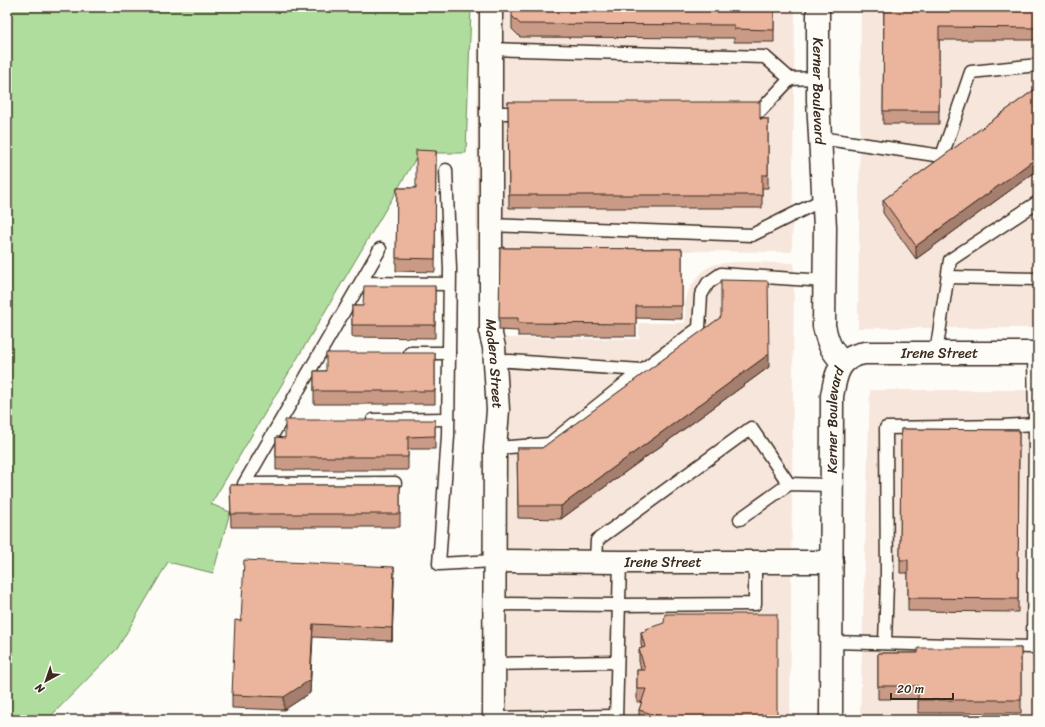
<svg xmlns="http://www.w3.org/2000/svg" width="1045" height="727" font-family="Sriracha,sans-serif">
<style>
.built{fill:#f7e6dc}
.green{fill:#aedd9d;stroke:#74845e}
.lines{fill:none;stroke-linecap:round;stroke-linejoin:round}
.lane-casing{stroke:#3b2a1e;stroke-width:15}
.street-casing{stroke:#3b2a1e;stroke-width:25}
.secondary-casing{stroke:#3b2a1e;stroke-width:25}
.lane{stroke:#fdfcf7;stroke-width:12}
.street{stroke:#fdfcf7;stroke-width:22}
.secondary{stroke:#fdfcf7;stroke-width:22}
.wall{fill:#c99b87;stroke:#3b2a1e}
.shaded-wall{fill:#a47e6e;stroke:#3b2a1e}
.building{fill:#eab49d;stroke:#3b2a1e}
.labels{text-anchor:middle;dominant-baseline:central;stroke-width:4;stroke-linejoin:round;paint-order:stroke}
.street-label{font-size:14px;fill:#3b2a1e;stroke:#fdfcf7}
</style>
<rect width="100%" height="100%" fill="#fdfcf7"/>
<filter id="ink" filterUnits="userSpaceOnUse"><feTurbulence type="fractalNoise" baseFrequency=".025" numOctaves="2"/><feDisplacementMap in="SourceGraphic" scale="8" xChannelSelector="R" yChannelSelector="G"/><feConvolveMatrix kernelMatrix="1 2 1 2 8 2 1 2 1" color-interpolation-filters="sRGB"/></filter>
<g filter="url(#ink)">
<g class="built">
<path d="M478,7H795L792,252L476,249Z"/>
<path d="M861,7H1038V328H858Z"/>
<path d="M736,262L794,263L790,720H504L499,338L639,339V323H685V304L687,295L691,286L697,278L704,270L713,265L725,263Z"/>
<path d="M870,390H1038V720H860Z"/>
</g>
<path class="green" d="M7,7H471L466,153H419L211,504L230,512L213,573L168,562L117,649L47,720H7Z"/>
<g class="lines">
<defs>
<g id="lane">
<path d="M490,49L765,57L790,79"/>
<path d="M745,111H760L790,79L818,78"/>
<path d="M490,113H524"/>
<path d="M820,138L942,156L971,72L1038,65"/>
<path d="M446,170L450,269L448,436L439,564L494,561"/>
<path d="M490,225L752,235L824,199"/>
<path d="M380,249L244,484L395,483"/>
<path d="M948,277L1038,279"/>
<path d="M361,283L449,284"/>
<path d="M410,353H449"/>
<path d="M936,353L950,260L1038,202"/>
<path d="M494,360L642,370L699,328L701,295L708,283L721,274L825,281"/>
<path d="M373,420L448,419"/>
<path d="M495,448L549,444L642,370"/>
<path d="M740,519L789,484L832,485"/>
<path d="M596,562L597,540L751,428L789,484"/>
<path d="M494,604L618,605L755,604V562"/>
<path d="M832,642L1033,647L1035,424L1034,353"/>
<path d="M885,643L887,582L886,428L1003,426L1035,424"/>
<path d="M494,664L617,662"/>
<path d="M494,718L616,716"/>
<path d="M616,720L620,562"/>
</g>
<g id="street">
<path id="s1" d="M491,7V335L494,347L498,410L495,448L494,720"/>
<path id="s2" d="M818,7V100L825,227L824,326C828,344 831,350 843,363"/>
<path id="s3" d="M494,561L620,562H832"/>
</g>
<g id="secondary">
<path id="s4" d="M831,720L832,396C836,373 839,357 865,353H1038"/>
</g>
</defs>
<use href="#lane" class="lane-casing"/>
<use href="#street" class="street-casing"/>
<use href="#secondary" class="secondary-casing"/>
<use href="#lane" class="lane"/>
<use href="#street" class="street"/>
<use href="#secondary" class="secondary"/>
</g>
<g class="wall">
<path d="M774,7V42H734V38L520,37L512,29V16Z"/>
<path d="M884,7H1038V40H939V124H883Z"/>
<path d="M1038,87V170L916,259L883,213V200Z"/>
<path d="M508,102L768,119V188H762V208H509Z"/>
<path d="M436,151L435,272L396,271L397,188H416Z"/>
<path d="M500,248L682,249V319L636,318V336H518V331L499,330Z"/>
<path d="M435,286V338L352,337V306H363Z"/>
<path d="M721,317L769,367L561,519L518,518L517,448H542Z"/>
<path d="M435,353V404H314V371H326Z"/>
<path d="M435,420V449H408V470H276V437L285,438Z"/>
<path d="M901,429L1019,430L1018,612L908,611V573H900Z"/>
<path d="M230,485H400V527H231Z"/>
<path d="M394,580L392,641L313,637L310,693L284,710L232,708V695L241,621Z"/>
<path d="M646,629L777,720H639V710L642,702H637V670H641L639,661V649L642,648L641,645V632L646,631Z"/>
<path d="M1021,648V713H918V699H878V653H918Z"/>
</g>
<g class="shaded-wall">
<path d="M1038,157V170L916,259V246Z"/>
<path d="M769,354V367L561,519V506Z"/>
<path d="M394,567V580L392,641V628Z"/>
<path d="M313,624L310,693L284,710V697Z"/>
</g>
<g class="building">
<path d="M512,7H774V30L734,29V25L520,24L512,16Z"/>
<path d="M884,7H1038V28L939,27V111H883Z"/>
<path d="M1038,87V157L916,246L883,200Z"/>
<path d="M508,102H760V119H768V175H762V195H509Z"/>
<path d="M416,150L436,151L435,259L396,258L397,188H416Z"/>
<path d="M500,248L682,249V306H636V324L518,323V318H499Z"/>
<path d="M721,280L768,281L769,354L561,506H518L517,448H542L721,317Z"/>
<path d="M364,286H435V325H352V306H363Z"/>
<path d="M326,353H435V391H314V371H326Z"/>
<path d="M285,420H435V436L408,437V457H276V437L285,438Z"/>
<path d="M901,429L1019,430L1018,599L908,598V560H900Z"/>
<path d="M230,485H400V514H231Z"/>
<path d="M244,560L394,567L392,628L313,624L310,680L284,697L232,695L235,620L241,621Z"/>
<path d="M665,614H777V720H662V717L639,710L646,689H637V670H645L639,649L645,647L641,632L646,631V629L664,623Z"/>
<path d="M918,648H1021V700H918V686H878V653H918Z"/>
</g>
</g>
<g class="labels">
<g class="street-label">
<text stroke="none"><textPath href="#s2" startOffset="84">Kerner Boulevard</textPath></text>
<text stroke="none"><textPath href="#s4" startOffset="458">Irene Street</textPath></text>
<text stroke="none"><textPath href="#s1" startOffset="357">Madera Street</textPath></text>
<text stroke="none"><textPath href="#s4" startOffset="300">Kerner Boulevard</textPath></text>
<text stroke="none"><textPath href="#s3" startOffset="169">Irene Street</textPath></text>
</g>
</g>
<rect width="1045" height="727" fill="none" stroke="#fdfcf7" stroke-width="24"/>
<rect x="12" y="12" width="1021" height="703" fill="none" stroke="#3b2a1e" stroke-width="1.5" filter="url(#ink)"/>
<g transform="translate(46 681) rotate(220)" stroke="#fdfcf7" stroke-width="3" paint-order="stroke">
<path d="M0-3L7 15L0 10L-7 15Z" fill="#3b2a1e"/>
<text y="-6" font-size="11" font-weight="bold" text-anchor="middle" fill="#3b2a1e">N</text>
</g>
<path d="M891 693v6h62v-6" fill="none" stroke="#3b2a1e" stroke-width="2"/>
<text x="897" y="693" font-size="12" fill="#3b2a1e" stroke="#fdfcf7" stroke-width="3" paint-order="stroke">20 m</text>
</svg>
